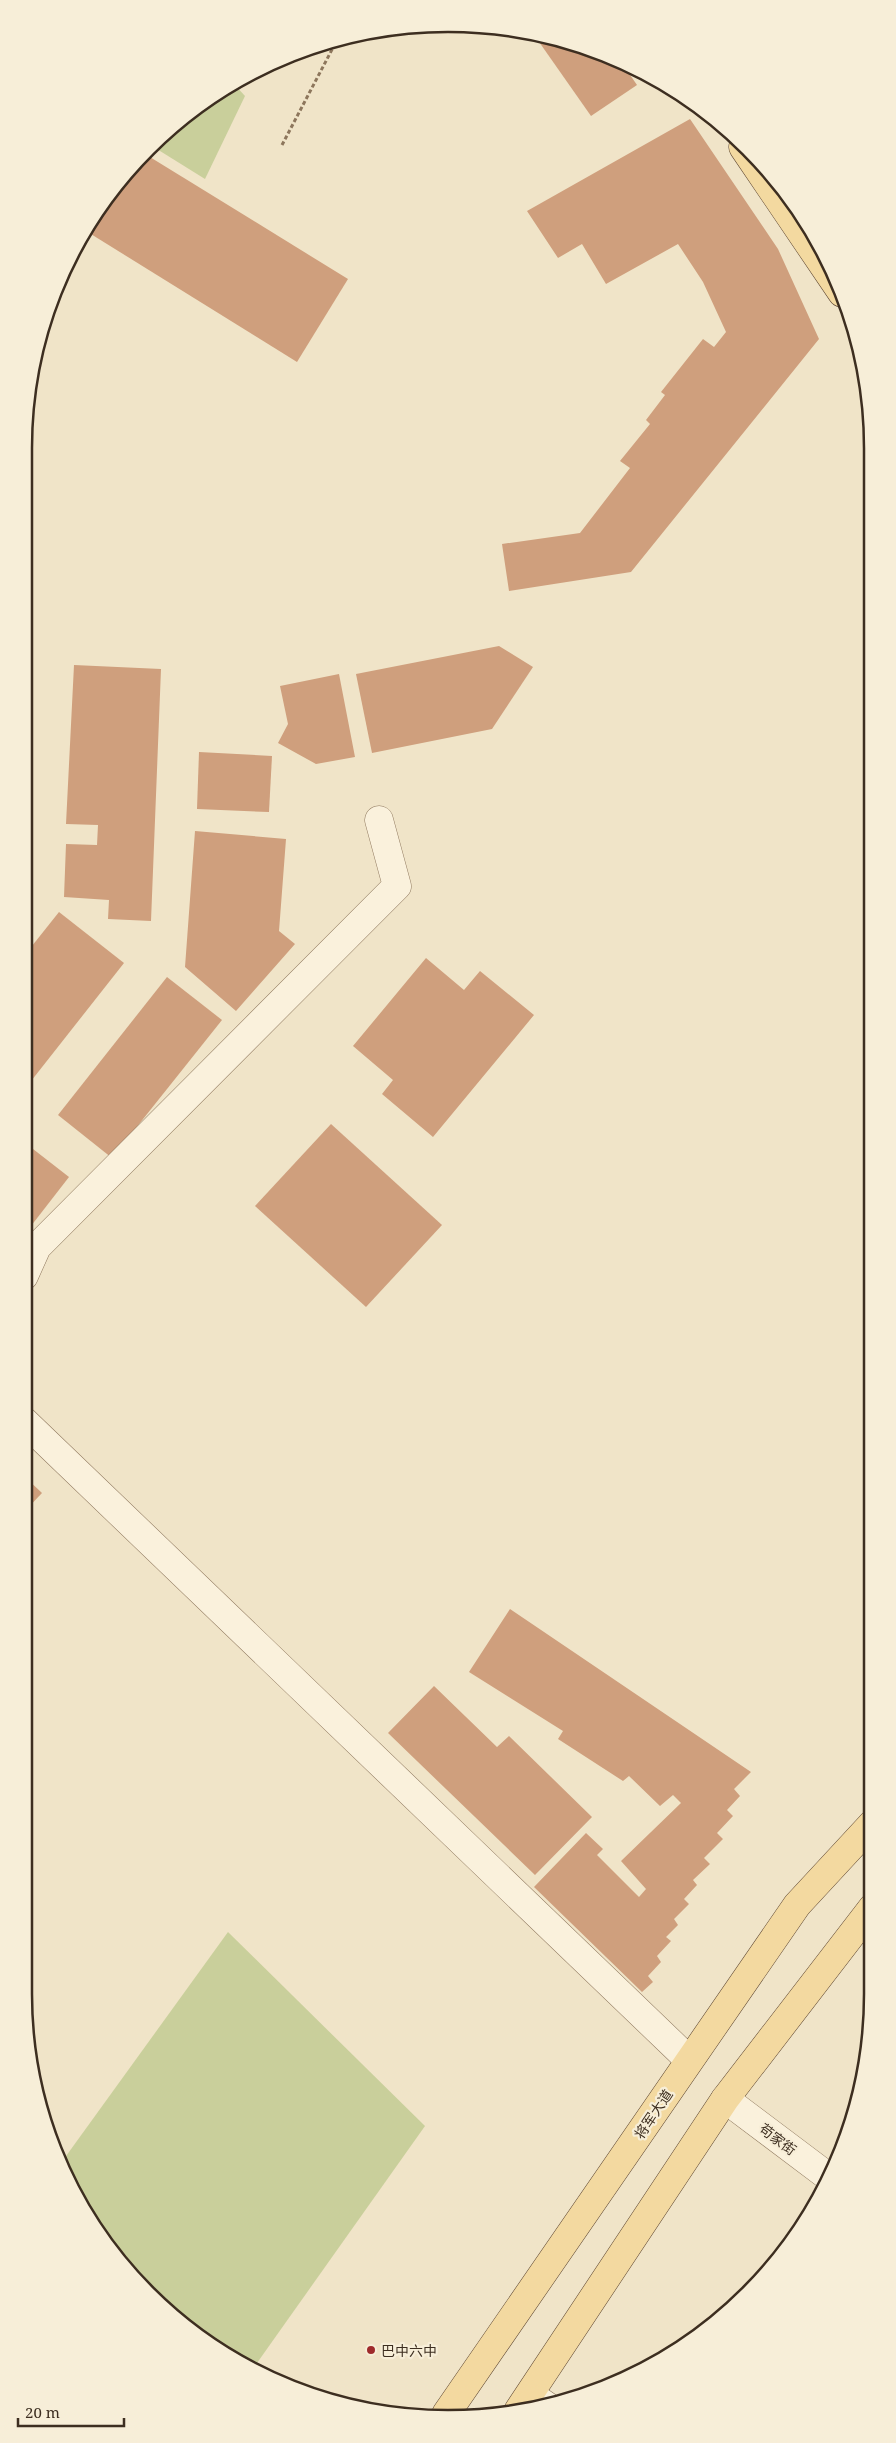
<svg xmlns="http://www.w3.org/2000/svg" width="896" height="2443" font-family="'Noto Serif','Noto Sans SC',serif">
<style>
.green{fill:#c9cf9b}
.building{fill:#cf9f7d}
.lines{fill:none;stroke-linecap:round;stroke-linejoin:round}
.minor-casing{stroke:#8d765c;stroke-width:29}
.primary-casing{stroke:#5b4430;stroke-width:29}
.path{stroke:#8d765c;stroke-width:3;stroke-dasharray:4 2.5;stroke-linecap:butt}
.minor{stroke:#faf1dc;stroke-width:28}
.primary{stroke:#f3d9a0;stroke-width:28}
.poi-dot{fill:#9e2a2b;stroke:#f7eed8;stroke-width:2}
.labels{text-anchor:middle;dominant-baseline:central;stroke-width:4.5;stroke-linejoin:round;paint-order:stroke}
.street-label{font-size:14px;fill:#3d2e20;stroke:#f7eed8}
.poi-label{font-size:14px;fill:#3d2e20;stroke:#f7eed8;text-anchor:start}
.rim{fill:none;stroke:#3d2e20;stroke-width:2.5}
</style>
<rect width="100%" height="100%" fill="#f0e4c8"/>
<g class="green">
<path d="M233,83L245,96L205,179L152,146L168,129Z"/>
<path d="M228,1932L425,2126L252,2370L236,2363L129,2275L80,2207L61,2163Z"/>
</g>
<g class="building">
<path d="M541,35L558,38L626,69L637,85L591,116L537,39Z"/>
<path d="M690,119L778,249L819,339L631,572L509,591L502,544L580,533L630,468L620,461L650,424L646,420L665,395L661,392L703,339L714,347L726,332L703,282L678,244L606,284L582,244L558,258L527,211Z"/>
<path d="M145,154L348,279L297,362L86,231L112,190Z"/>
<path d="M499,646L533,667L492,729L372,753L356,674Z"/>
<path d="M74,665L161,669L151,921L108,919L109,900L64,897L66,844L97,845L98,825L66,824Z"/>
<path d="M339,674L355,757L316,764L278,743L288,724L280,686Z"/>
<path d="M199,752L272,756L269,812L197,809Z"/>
<path d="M195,831L286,839L279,931L295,944L236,1011L185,967Z"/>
<path d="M59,912L124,963L24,1090V956Z"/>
<path d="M426,958L464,990L480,971L534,1015L433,1137L382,1094L393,1080L353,1046Z"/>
<path d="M167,977L222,1020L112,1158L58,1115Z"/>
<path d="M331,1124L442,1225L366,1307L255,1206Z"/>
<path d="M24,1142L69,1177L24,1235Z"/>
<path d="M24,1476L42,1493L24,1512Z"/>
<path d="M510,1609L751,1772L734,1789L740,1796L727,1810L733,1816L717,1833L723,1839L704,1858L710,1864L693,1880L697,1885L684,1899L689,1904L674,1919L678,1925L666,1937L671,1941L657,1956L661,1962L648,1976L653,1982L642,1992L534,1887L586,1833L603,1849L597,1855L639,1897L646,1889L621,1861L681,1803L673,1795L660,1806L629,1776L623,1781L558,1739L563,1731L469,1672Z"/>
<path d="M434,1686L497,1747L509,1736L592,1817L535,1875L388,1733Z"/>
</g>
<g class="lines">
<defs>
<g id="minor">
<path d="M24,1276L37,1247L397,886L379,820"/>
<path d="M24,1421L689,2060"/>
<path d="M725,2099L830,2178"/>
<path d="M531,2395L547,2406"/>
</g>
<g id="primary">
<path d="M743,147L842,293"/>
<path d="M518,2411L725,2099L872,1908"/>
<path d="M446,2414L797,1905L872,1824"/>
</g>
</defs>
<use href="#minor" class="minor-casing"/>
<use href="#primary" class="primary-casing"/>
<path class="path" d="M282,145L337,40"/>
<use href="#minor" class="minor"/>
<use href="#primary" class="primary"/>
</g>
<circle class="poi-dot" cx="371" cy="2350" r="5"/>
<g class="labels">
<g class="street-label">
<text transform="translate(653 2114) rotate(-56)">将军大道</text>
<text transform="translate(778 2139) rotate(37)">苟家街</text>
</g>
<g class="poi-label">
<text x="381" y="2350">巴中六中</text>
</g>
</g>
<path d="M0 0H896V2443H0ZM448 32H448A416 416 0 0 1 864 448V1994A416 416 0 0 1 448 2410H448A416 416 0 0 1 32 1994V448A416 416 0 0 1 448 32Z" fill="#f7eed8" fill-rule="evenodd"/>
<path class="rim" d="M448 32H448A416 416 0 0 1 864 448V1994A416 416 0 0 1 448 2410H448A416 416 0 0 1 32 1994V448A416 416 0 0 1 448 32Z"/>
<path d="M18 2418v8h106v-8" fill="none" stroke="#3d2e20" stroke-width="2.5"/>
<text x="25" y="2418" font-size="15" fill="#3d2e20" stroke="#f7eed8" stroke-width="4" paint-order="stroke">20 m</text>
</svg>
